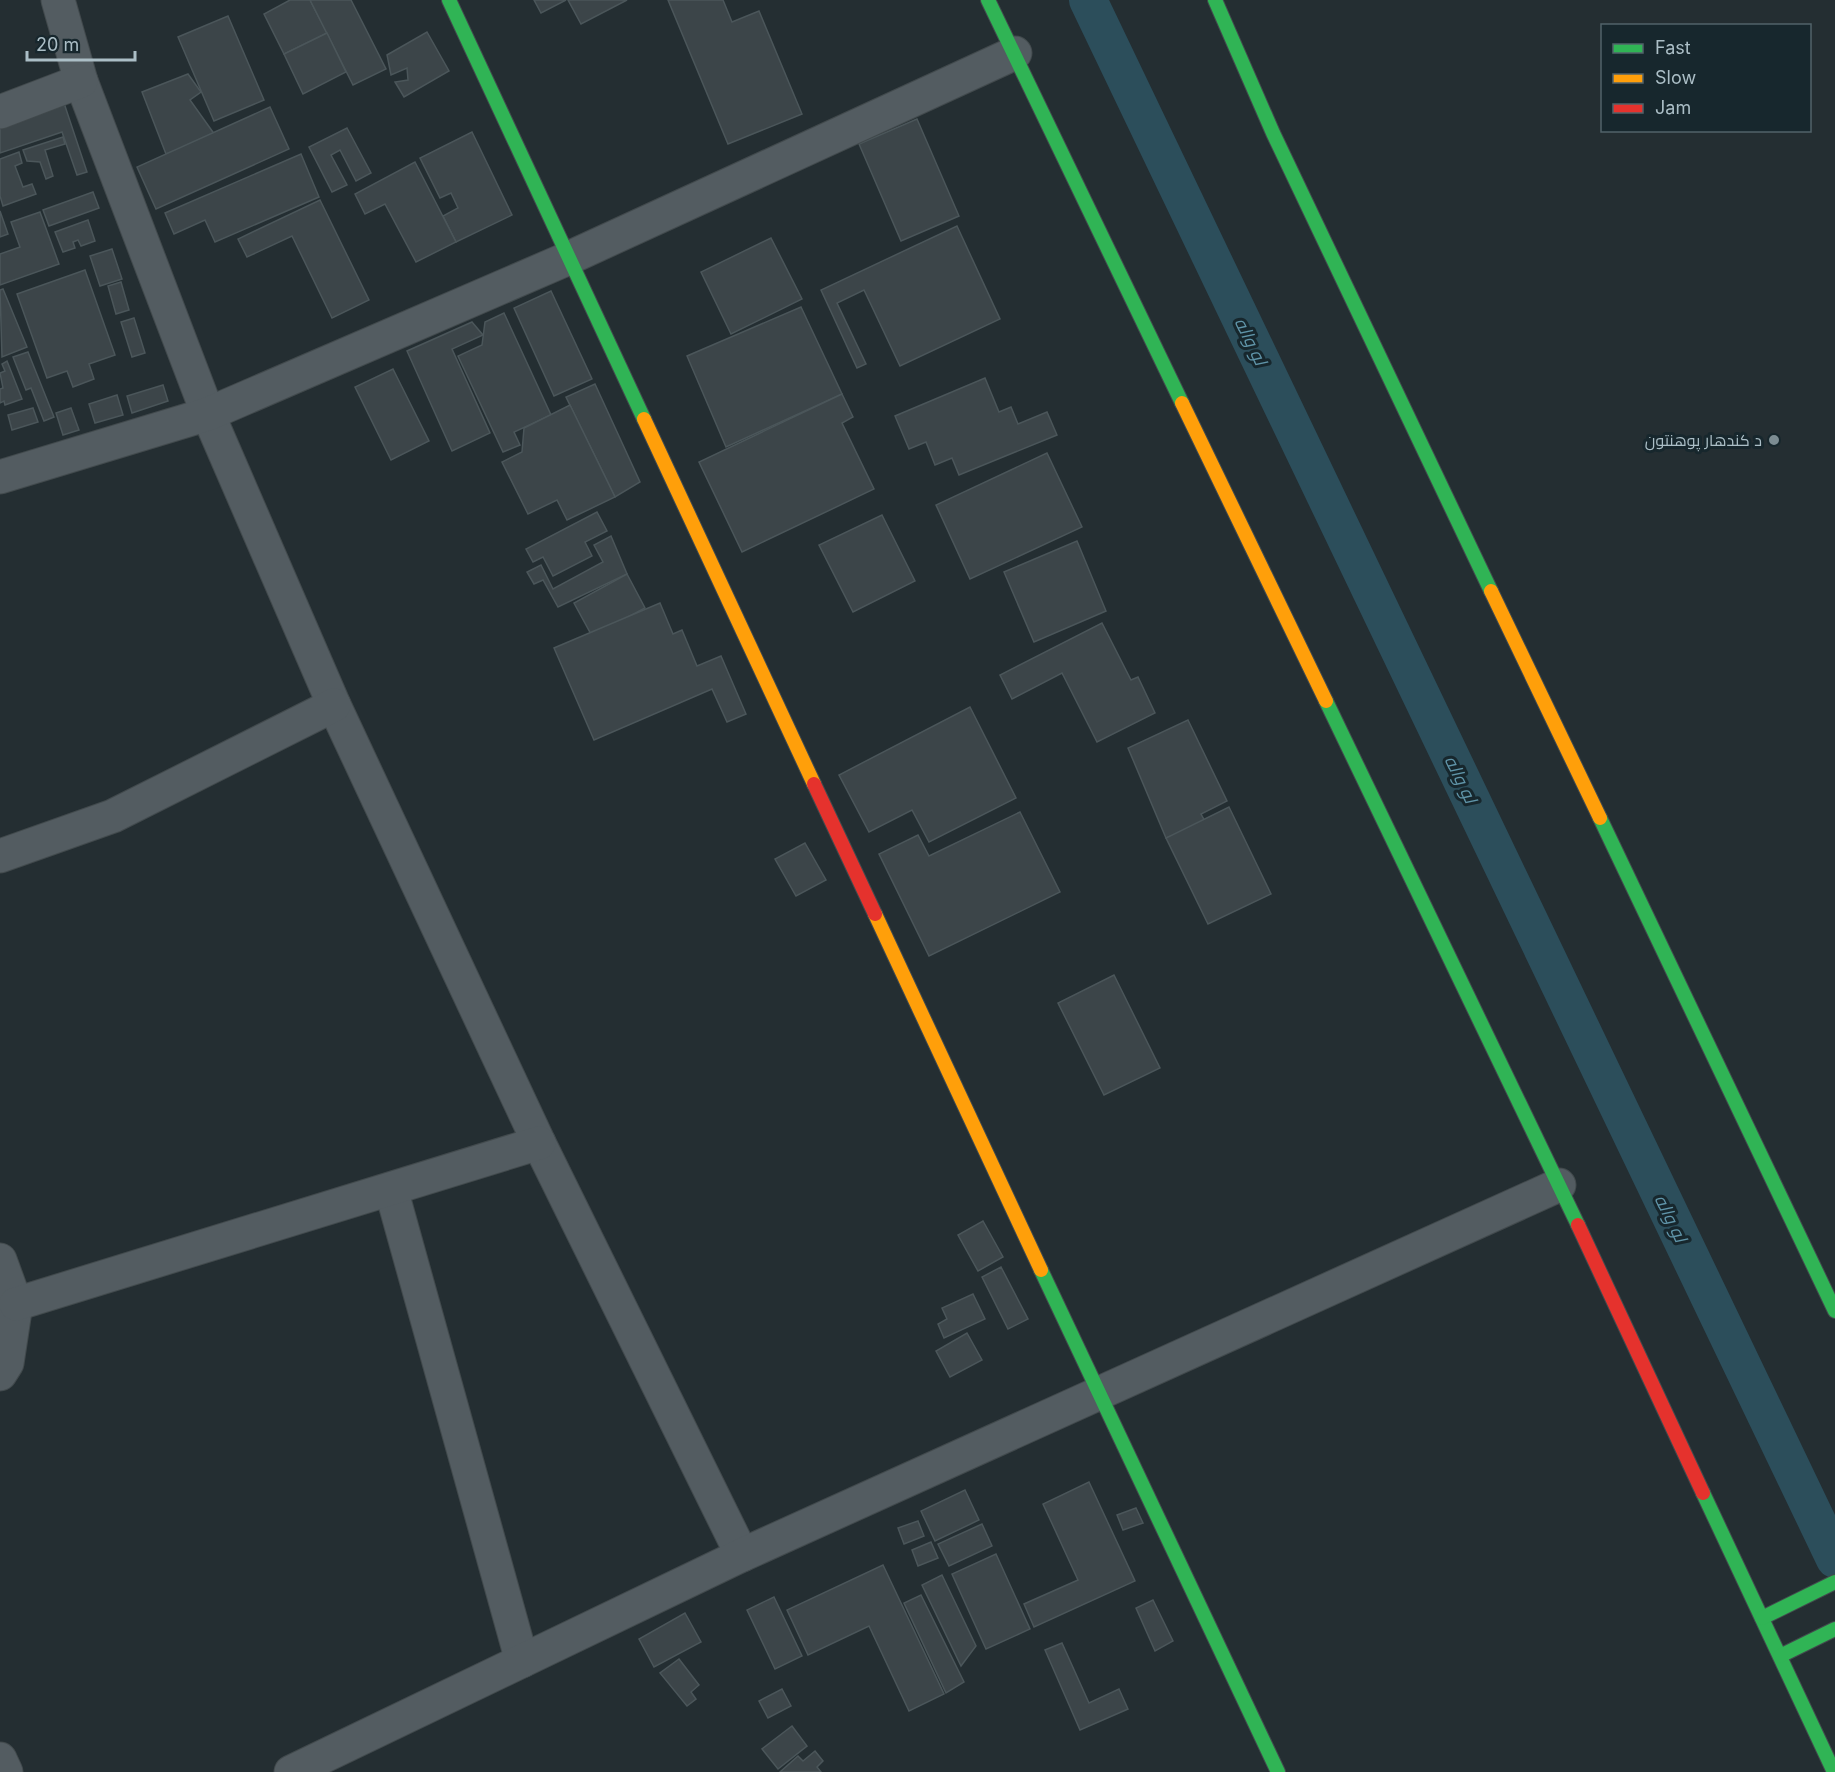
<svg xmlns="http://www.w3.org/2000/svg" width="1835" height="1772" font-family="Inter,Cairo,sans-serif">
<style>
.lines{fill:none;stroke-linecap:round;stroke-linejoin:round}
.canal{stroke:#2c4e5b;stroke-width:38}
.building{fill:#3c4549;stroke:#4b565a;stroke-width:1.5}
.street-casing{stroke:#424a4d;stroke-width:35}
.fast-casing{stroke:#424a4d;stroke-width:16}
.slow-casing{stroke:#424a4d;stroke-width:16}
.jam-casing{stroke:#424a4d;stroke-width:16}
.street{stroke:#535c61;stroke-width:33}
.fast{stroke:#30b455;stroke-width:14}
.slow{stroke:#ff9f0a;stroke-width:14}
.jam{stroke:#e5322d;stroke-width:14}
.poi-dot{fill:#7c8c92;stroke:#17272d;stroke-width:2}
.labels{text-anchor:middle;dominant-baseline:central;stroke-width:6;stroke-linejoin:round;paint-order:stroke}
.poi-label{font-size:16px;fill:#abbec6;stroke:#17272d;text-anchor:end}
.water-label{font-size:18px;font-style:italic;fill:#6095a9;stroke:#17272d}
</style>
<rect width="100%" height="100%" fill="#242e32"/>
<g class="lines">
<path class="canal" d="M1088,0L1835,1559"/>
</g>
<g class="building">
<path d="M290,0H310L327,33L284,54L264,14Z"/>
<path d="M310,0H351L386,69L353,85Z"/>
<path d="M534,0H566L541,13Z"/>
<path d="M568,0H627L581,24Z"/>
<path d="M668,0H723L732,22L759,11L802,114L728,144Z"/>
<path d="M228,16L264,100L214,121L178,37Z"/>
<path d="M427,32L449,71L404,97L395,82L408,80L407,68L391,75L387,55Z"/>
<path d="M327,33L346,72L303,94L284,54Z"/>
<path d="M188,74L201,92L190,100L215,135L166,154L142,92Z"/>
<path d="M63,100L87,172L77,175L62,132L0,153V122Z"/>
<path d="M270,107L289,149L156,209L137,167Z"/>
<path d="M917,119L959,216L901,241L859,144Z"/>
<path d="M347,128L371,173L356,181L340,150L331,155L347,185L332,192L309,147Z"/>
<path d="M472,132L512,215L456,242L443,216L458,208L451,193L440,198L420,158Z"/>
<path d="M63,137L65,144L45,150L53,176L46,179L40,162L27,161L23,150Z"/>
<path d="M19,152L22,163L15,166L23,187L32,184L36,194L3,206L0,196V159Z"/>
<path d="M301,154L319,197L215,242L205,220L174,234L165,213Z"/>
<path d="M415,162L456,242L416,262L385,204L365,214L355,194Z"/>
<path d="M93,192L99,208L49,226L43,210Z"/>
<path d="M320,200L369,300L332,318L292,236L247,257L238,239Z"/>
<path d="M0,211L8,234L0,237Z"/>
<path d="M40,212L59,264L0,285V254L20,247L11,222Z"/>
<path d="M88,220L95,241L81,246L78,240L73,242L75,248L63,252L55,232Z"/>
<path d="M957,226L1000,319L900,366L864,290L837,303L866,364L857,368L821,290Z"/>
<path d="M771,238L802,299L731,334L701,272Z"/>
<path d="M112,249L122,279L100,286L90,256Z"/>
<path d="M85,270L115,355L89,364L94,379L73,387L67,371L47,378L17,294Z"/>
<path d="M121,282L129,310L116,314L108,286Z"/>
<path d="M3,289L27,347L2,357L0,290Z"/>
<path d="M551,291L592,379L554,396L514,308Z"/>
<path d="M801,307L842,394L726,447L687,356Z"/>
<path d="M504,313L551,415L514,432L520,445L503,452L458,356L482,345L485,322Z"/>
<path d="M134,318L145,353L132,357L121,322Z"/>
<path d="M472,322L483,335L452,349L490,433L452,451L407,351Z"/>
<path d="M28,352L54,417L44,421L31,388L26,390L13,357Z"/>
<path d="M7,361L22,399L5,405L4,401L0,403V389L3,388L0,373L5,371L2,364Z"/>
<path d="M393,369L429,441L391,460L355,387Z"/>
<path d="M985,378L999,412L1011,407L1018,424L1047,412L1057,435L959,475L952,458L935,465L926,442L909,449L895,416Z"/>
<path d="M595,384L640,482L615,497L566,397Z"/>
<path d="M163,385L168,401L132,413L127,396Z"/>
<path d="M842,394L853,417L842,423L874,489L742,552L699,462Z"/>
<path d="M117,395L123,415L95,423L89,404Z"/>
<path d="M570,405L615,497L567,520L557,500L528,514L502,462L522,452L524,428Z"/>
<path d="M33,408L38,422L12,430L8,415Z"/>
<path d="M71,408L79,430L63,435L56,413Z"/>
<path d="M1047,453L1082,527L970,579L936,505Z"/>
<path d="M597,512L607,531L585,542L592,556L553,576L543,557L533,562L526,549Z"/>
<path d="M882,515L915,581L853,612L819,545Z"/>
<path d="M611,536L627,574L558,607L543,580L534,584L527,572L541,565L553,589L603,562L594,545Z"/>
<path d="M1077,541L1106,611L1034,642L1004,572Z"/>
<path d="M627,574L645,608L592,636L574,603Z"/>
<path d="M660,603L673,634L682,630L697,666L721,656L746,714L727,722L712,689L594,740L554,648Z"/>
<path d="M1102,623L1131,680L1138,677L1155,713L1097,742L1062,673L1012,699L1000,675Z"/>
<path d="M970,707L1016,798L929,842L912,810L869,832L839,775Z"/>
<path d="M1188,720L1227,801L1201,814L1206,823L1166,838L1128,748Z"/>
<path d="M1229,807L1271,894L1208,924L1166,838Z"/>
<path d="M1020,812L1060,892L929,956L879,854L918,835L929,856Z"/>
<path d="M805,843L826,880L796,896L775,859Z"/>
<path d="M1114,975L1160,1068L1104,1095L1058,1003Z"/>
<path d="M983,1221L1003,1257L978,1271L958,1235Z"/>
<path d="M1001,1267L1028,1319L1008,1329L982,1277Z"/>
<path d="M973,1294L985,1319L944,1338L938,1324L947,1319L942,1308Z"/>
<path d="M967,1333L982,1360L950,1377L936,1351Z"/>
<path d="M1089,1482L1135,1581L1034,1627L1024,1604L1078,1580L1043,1504Z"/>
<path d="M965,1490L979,1520L935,1541L921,1511Z"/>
<path d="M1136,1508L1143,1523L1123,1530L1117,1515Z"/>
<path d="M918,1521L924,1536L904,1544L898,1528Z"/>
<path d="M982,1524L992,1546L949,1566L938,1544Z"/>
<path d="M931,1542L938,1558L918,1566L912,1550Z"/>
<path d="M996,1554L1030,1629L986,1649L952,1574Z"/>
<path d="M883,1565L944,1694L909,1711L869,1626L808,1655L787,1610Z"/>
<path d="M942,1575L976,1646L961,1666L922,1585Z"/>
<path d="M921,1595L964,1682L946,1693L904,1603Z"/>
<path d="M774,1597L802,1656L775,1669L747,1610Z"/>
<path d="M1153,1600L1173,1641L1155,1651L1136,1608Z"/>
<path d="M685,1613L701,1642L654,1667L639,1639Z"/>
<path d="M1062,1643L1089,1703L1119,1689L1128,1709L1080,1730L1045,1650Z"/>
<path d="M679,1659L699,1685L691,1692L696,1699L687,1706L660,1673Z"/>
<path d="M782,1689L791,1706L768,1718L759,1701Z"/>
<path d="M792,1726L807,1746L778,1769L762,1749Z"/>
<path d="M815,1751L823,1761L817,1767L821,1772H780L798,1756L803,1761Z"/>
</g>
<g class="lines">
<defs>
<g id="street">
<path d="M58,0L81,81L208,414L334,705L539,1143L742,1555"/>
<path d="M0,112L81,81"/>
<path d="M0,477L208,414L569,258L1015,53"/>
<path d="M0,856L113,816L334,705"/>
<path d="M391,1189L522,1661"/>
<path d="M0,1260L16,1304L7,1363L0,1374"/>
<path d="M16,1304L539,1143"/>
<path d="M0,1759L6,1772"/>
<path d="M291,1772L742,1555L1559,1185"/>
</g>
<g id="fast">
<path d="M449,0L644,419"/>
<path d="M988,0L1182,403"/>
<path d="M1215,0L1273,133L1491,591"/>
<path d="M1326,701L1578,1225"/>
<path d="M1600,818L1835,1311"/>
<path d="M1041,1270L1278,1772"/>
<path d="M1703,1493L1834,1772"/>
<path d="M1762,1618L1835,1582"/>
<path d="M1780,1656L1835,1629"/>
</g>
<g id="slow">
<path d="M1182,403L1326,701"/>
<path d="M644,419L814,784"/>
<path d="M1491,591L1600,818"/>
<path d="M875,914L1041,1270"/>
</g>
<g id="jam">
<path d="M814,784L875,914"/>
<path d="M1578,1225L1703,1493"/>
</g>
</defs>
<use href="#street" class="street-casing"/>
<use href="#fast" class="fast-casing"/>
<use href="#slow" class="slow-casing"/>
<use href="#jam" class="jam-casing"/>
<use href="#street" class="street"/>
<use href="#fast" class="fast"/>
<use href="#slow" class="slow"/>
<use href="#jam" class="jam"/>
</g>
<circle class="poi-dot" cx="1774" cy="440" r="6"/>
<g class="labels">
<g class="poi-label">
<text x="1762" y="440">د کندهار پوهنتون</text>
</g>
<g class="water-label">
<text transform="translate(1251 341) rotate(64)">لو واله</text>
<text transform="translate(1461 779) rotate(64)">لو واله</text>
<text transform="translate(1671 1218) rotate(64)">لو واله</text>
</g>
</g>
<rect x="1601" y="24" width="210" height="108" fill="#17272d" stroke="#52636a" stroke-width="1.5"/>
<rect x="1613" y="44" width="30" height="9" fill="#30b455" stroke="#52636a" stroke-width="1.5"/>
<text x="1655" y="54" font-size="18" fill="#abbec6">Fast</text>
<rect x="1613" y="74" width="30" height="9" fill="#ff9f0a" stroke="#52636a" stroke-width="1.5"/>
<text x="1655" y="84" font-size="18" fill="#abbec6">Slow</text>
<rect x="1613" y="104" width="30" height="9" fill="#e5322d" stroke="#52636a" stroke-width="1.5"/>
<text x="1655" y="114" font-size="18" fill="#abbec6">Jam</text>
<path d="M27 51v9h108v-9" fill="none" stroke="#abbec6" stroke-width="3"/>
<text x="36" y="51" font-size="18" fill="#abbec6" stroke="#17272d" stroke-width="4.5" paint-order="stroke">20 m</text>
</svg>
